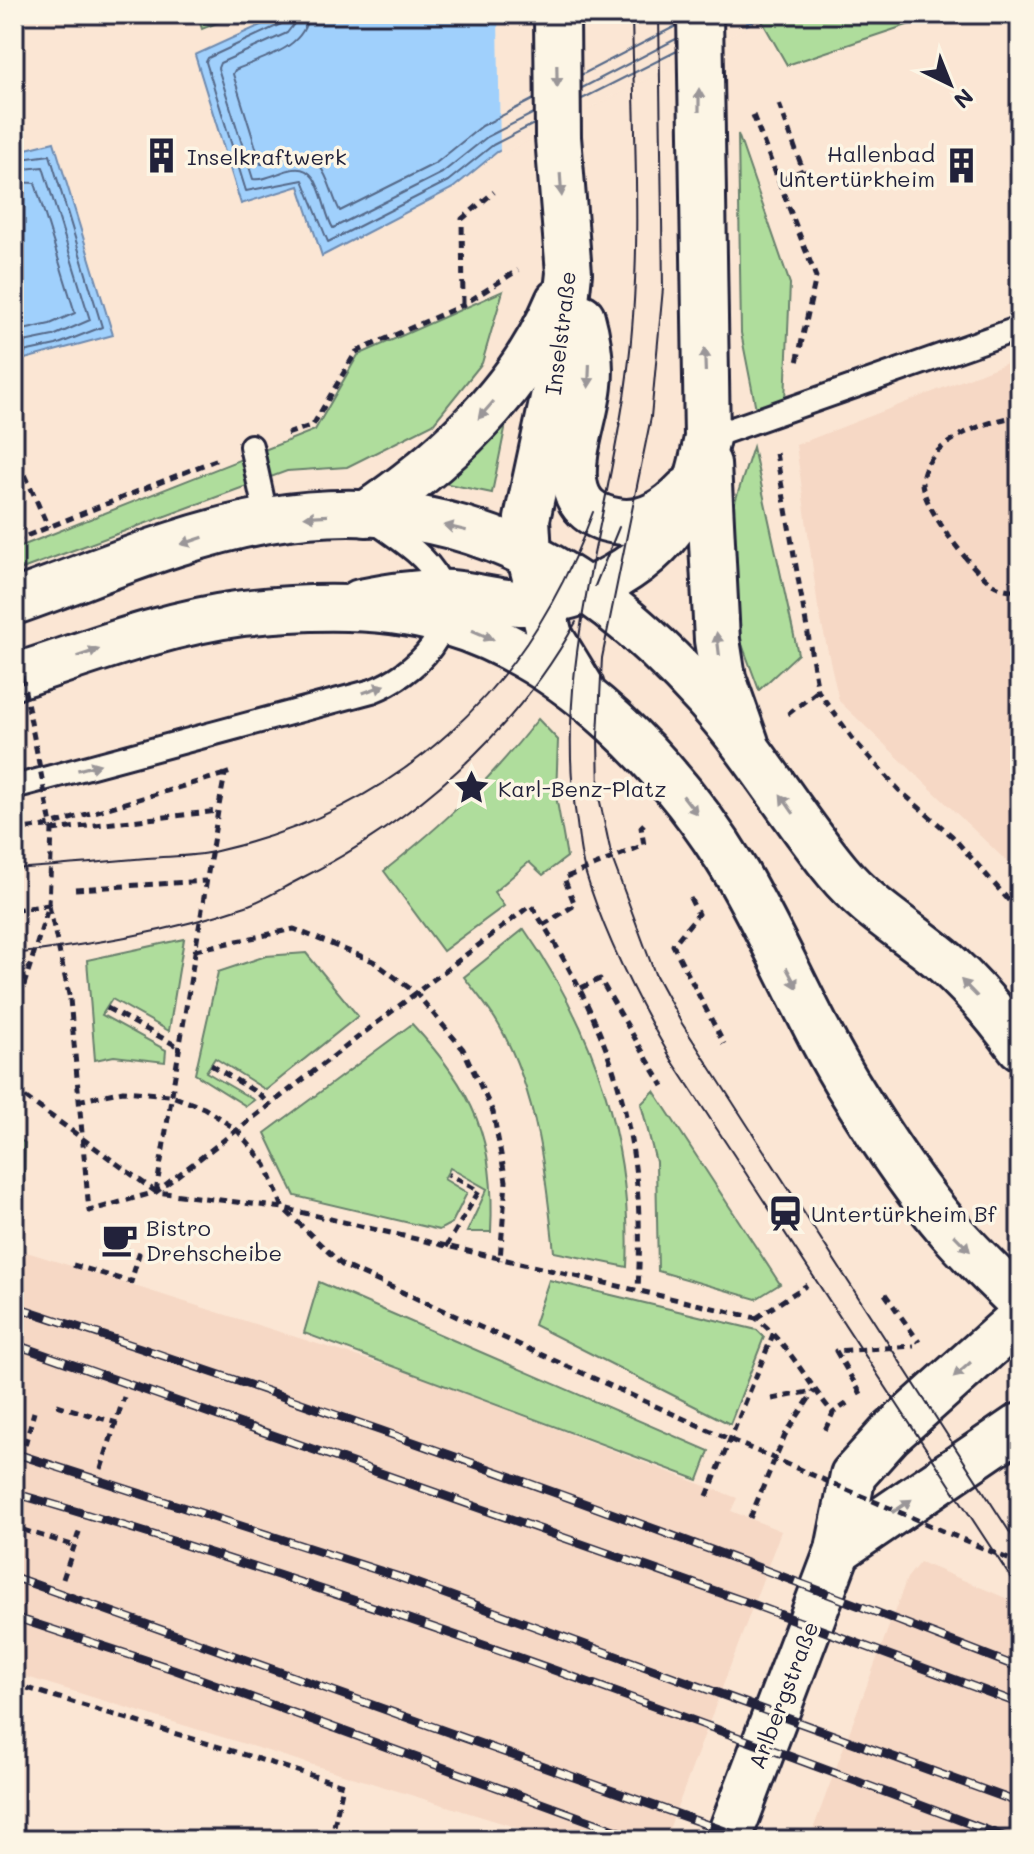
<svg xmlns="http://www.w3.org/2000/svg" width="1034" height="1854" font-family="Mali,sans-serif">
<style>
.built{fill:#f6d8c5}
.green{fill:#afdd9c;stroke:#68806c;stroke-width:2}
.water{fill:#a0d0fc;stroke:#6e8aaf;stroke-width:2}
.pier{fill:#fbe6d4}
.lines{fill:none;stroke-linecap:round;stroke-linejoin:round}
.shore{stroke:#546888;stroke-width:2}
.service-casing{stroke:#22223b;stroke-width:28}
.tertiary-casing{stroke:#22223b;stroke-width:50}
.secondary-casing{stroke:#22223b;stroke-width:50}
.path{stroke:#22223b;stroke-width:5;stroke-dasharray:8 6;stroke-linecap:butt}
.service{stroke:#fcf5e5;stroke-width:22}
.tertiary{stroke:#fcf5e5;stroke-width:44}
.secondary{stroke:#fcf5e5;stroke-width:44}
.tram{stroke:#22223b;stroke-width:2}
.rail-casing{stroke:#22223b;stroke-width:9}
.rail{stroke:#fcf5e5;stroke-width:6;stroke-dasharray:18;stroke-linecap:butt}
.path-bridge{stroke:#22223b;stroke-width:5;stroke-dasharray:8 6;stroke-linecap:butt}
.oneway{fill:#9a9698}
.labels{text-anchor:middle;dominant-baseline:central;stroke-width:7;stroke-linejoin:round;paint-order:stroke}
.poi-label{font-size:22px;fill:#22223b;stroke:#fcf5e5;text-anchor:start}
.street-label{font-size:22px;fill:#22223b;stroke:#fcf5e5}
</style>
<rect width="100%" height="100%" fill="#fbe6d4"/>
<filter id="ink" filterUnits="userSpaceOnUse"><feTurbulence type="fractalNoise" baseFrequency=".0125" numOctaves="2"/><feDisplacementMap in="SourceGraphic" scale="16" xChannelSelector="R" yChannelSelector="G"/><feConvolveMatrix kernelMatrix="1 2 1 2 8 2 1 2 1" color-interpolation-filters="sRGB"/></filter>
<g filter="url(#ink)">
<g class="built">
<path d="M1020,358V874L839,701L818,607L796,445Z"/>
<path d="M14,1248L416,1375L737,1498L731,1511L781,1531L665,1840H557L14,1673Z"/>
<path d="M920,1562L1020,1604V1840H809L907,1578Z"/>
</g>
<g class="green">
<path d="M197,14H239L202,29Z"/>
<path d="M781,14H940L787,65L762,21Z"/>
<path d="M738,134L790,284L785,401L756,409L741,333Z"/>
<path d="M503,291L482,363L433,424L347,467L287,471L14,572V549L315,430L358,355Z"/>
<path d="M508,414L492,493L443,483Z"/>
<path d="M753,447L798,654L759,690L733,620L731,514Z"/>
<path d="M538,719L558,740L556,796L567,857L543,875L529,862L494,892L504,906L443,951L384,871C446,822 489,781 538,719Z"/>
<path d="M524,929C594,1029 633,1144 627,1267L554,1252C546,1176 538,1095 500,1027C490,1009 476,993 464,977Z"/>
<path d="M184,939L169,1031L112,999L102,1015L166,1050L165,1062L114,1056L95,1060L87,960Z"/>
<path d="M306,953L358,1016L266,1090L215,1058L206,1072L254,1100L246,1106L195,1074L218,972L266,956Z"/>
<path d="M412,1024C474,1091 496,1140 491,1232H467L487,1189L450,1168L444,1179L467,1193L452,1223L439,1230L295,1196L265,1133Z"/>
<path d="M654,1091L780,1284L756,1299L658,1271L656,1162L641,1104Z"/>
<path d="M14,1136L25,1143L23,1208L14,1206Z"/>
<path d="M549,1280L757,1330L764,1337L730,1424L534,1325Z"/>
<path d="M319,1282L709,1451L698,1480L304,1333Z"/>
</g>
<g class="water">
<path d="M285,14H768L497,152L453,188L322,256L299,186L241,204L195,55Z"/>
<path d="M54,142L113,335L14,362V152Z"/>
</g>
<path class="pier" d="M498,14H746V28L500,155Z"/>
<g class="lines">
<g class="shore">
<path d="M286,14L281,24L208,58L206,62L246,191L303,180L328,242L448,181L493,145L534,124"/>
<path d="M296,14L294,24L287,33L220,63L218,68L253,179C264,181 277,173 289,170C322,160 321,209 333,228L442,173L487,137L534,113"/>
<path d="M308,14C306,49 261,58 235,70L233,74L261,164C271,165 281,158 292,157C327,151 328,190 340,211L436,163L482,126L534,99"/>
<path d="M581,75L676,26"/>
<path d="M582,88L676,39"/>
<path d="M582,99L677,51"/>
<path d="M14,160L50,155L102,327L56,345L14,354"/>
<path d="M14,170L43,167L90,320L53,336L14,344"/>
<path d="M14,182L35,183L75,313L50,324L14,332"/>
</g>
<defs>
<g id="service">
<path d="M707,438L1020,328"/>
<path d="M251,446L267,520"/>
<path d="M14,787L372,691C415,674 465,629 437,577C424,553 394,536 373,520"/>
</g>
<g id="tertiary">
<path d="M582,317C588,339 592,362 589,385C585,431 544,509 616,521C645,526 668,510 687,490"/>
<path d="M708,464L717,640L723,678L746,743"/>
<path d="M366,514C445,460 521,391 558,301"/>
<path d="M529,554L527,519L558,375L569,273L558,137L557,14"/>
<path d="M360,602C390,596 420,591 451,593C475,595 499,603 523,603C587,602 654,563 685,508C697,486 702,462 707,438L700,14"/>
</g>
<g id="secondary">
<path d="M529,554L550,636L581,687"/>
<path d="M14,602C97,573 182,535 268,520C454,488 586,565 706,698C755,752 791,815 837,871C868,909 910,932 946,963C974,988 998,1017 1020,1047"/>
<path d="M14,677C88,653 165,623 243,613C307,606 382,603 445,622C569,658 672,766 737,874C779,946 810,1025 855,1096C881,1138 917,1192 949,1229C971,1255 996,1278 1020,1302"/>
<path d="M838,1550L1020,1426"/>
<path d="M728,1840L838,1550L853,1475L890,1434L1020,1318"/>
</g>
</defs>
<use href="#service" class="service-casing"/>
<use href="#tertiary" class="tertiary-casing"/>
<use href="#secondary" class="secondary-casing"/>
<g class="path">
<path d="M779,104L803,170L779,181"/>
<path d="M753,115L816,277L796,367"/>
<path d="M463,304L462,219L494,192"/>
<path d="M1020,416C988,420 925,442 922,481C920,504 975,576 996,586C1003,589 1012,591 1020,590"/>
<path d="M287,434L313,425L356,352L463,305L518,270"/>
<path d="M14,449L48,527"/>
<path d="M776,453L818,691L853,739L899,790L952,836L1020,913"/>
<path d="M14,541L218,459"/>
<path d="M788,714L818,691"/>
<path d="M14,830L46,826L225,774"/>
<path d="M52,830L218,811"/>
<path d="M75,889L206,881"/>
<path d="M690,898L698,914L673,945L724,1044"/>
<path d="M14,910L49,905"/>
<path d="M543,925L575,905L564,878L644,845L641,827L644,824"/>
<path d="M195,950L294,929L373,961L416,993L463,1049L493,1112L506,1181L500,1260"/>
<path d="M581,988L600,979L663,1086"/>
<path d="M70,999L89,1211L156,1192L531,905C613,1032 647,1136 638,1288"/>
<path d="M107,1008L177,1046"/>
<path d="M211,1065L259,1094L269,1105"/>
<path d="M14,1089L156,1192L283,1208L756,1318C789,1344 806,1381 833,1413"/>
<path d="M78,1101L123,1091L169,1095L204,1108L237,1130L266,1165L283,1208L342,1265L731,1440"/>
<path d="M156,1192L218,811L225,774L231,772"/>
<path d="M446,1247L479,1191L448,1174"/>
<path d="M73,1265L131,1282L139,1254L105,1244"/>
<path d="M885,1294L919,1342"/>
<path d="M756,1318L807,1285"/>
<path d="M14,1393L18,1394"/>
<path d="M861,1394L836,1351L914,1346"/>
<path d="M772,1399L813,1391"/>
<path d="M57,1405L117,1423"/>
<path d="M825,1430L833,1413L849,1402"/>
<path d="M25,1445L34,1412"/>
<path d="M101,1469L124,1397"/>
<path d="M707,1496L774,1332"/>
<path d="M750,1518L785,1435L814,1391"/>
<path d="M23,1530L75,1546"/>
<path d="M63,1579L80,1529"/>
<path d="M14,1684L343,1785L331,1840"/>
</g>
<use href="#service" class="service"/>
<use href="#tertiary" class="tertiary"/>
<use href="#secondary" class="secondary"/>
<g class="tram">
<path d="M632,14C634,135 643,256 627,376C608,526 552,670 577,823C579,838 580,855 585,871C605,938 638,1002 673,1062L1020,1592"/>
<path d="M659,14L663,288L651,417L602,658L598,736L599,797L612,858L655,974L681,1022L1020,1548"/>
<path d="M595,586L619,527"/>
<path d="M14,869C58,866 103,862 147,858C169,856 192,857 213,852C400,810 528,690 593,512"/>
<path d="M14,954C93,944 170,932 246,906C264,900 282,888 300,879C414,821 514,734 576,622"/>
</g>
<defs>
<g id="rail">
<path d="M14,1306C352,1417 689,1538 1020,1668"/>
<path d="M14,1344L752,1604L1020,1704"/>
<path d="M14,1453L396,1576L1020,1803"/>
<path d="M14,1493C352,1591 683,1716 1013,1840"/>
<path d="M14,1577L750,1840"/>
<path d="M14,1617L173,1669L642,1840"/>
</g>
</defs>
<use href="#rail" class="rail-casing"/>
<use href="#rail" class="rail"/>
<g class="path-bridge">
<path d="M14,635L52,830L49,905L14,1017"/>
<path d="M49,906L70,999"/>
<path d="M731,1440L1020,1564"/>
</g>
</g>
<defs><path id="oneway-solid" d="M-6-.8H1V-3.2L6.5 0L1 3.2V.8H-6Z" transform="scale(2)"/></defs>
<g class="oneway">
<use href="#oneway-solid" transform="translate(557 76) rotate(89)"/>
<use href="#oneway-solid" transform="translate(699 100) rotate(-90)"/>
<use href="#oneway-solid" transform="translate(561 185) rotate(86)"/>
<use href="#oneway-solid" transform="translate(705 360) rotate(-92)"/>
<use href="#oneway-solid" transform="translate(589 376) rotate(92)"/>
<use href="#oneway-solid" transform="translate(486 410) rotate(131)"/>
<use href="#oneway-solid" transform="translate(316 516) rotate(177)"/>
<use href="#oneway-solid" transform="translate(455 528) rotate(-167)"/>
<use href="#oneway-solid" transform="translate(192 541) rotate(162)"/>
<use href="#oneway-solid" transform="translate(483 635) rotate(23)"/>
<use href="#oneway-solid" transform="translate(718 644) rotate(-97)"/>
<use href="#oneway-solid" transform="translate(88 653) rotate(-18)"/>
<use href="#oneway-solid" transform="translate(374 689) rotate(-19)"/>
<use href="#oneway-solid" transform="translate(89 767) rotate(-15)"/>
<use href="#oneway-solid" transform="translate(787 804) rotate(-125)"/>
<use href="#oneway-solid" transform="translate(690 805) rotate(52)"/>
<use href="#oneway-solid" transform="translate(792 978) rotate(62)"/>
<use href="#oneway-solid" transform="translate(969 988) rotate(-134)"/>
<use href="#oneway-solid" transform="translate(962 1243) rotate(46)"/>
<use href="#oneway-solid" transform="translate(962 1370) rotate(138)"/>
<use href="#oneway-solid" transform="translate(902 1506) rotate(-34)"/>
</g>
</g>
<defs>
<symbol id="building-bare" viewBox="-9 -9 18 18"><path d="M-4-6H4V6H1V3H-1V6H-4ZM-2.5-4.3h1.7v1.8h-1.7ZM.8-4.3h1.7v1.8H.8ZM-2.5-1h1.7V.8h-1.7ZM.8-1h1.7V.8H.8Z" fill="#22223b" stroke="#fcf5e5" stroke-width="2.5" paint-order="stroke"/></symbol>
<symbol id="sight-bare" viewBox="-9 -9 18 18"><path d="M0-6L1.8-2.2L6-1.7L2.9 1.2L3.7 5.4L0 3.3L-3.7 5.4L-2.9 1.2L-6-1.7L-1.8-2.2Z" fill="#22223b" stroke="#fcf5e5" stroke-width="2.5" paint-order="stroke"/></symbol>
<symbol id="station-bare" viewBox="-9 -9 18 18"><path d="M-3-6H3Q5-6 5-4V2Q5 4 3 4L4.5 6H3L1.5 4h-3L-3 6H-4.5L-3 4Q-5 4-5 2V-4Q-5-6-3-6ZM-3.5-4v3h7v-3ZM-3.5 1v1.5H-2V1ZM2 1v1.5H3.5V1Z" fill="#22223b" stroke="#fcf5e5" stroke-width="2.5" paint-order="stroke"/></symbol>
<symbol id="cafe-bare" viewBox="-9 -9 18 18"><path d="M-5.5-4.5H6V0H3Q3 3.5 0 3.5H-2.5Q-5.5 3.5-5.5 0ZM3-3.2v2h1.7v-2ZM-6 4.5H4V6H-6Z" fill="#22223b" stroke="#fcf5e5" stroke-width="2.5" paint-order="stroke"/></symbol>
</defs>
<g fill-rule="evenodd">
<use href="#building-bare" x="136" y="130" width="51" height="51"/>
<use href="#building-bare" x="936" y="140" width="51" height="51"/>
<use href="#sight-bare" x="446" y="762" width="51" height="51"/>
<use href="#station-bare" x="760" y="1188" width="51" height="51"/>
<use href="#cafe-bare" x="94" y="1214" width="51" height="51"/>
</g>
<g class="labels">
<g class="poi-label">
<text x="935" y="153" text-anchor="end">Hallenbad<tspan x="935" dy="25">Untertürkheim</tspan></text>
<text x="187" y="156">Inselkraftwerk</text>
<text x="498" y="788">Karl-Benz-Platz</text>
<text x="811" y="1213">Untertürkheim Bf</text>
<text x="146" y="1227">Bistro<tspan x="146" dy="25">Drehscheibe</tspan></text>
</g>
<g class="street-label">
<text transform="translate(560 333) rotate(-83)">Inselstraße</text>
<text transform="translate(783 1695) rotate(-69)">Arlbergstraße</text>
</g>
</g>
<rect width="1034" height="1854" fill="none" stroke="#fcf5e5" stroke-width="48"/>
<rect x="24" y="24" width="986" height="1806" fill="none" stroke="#22223b" stroke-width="3" filter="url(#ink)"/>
<g transform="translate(950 84) rotate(137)" stroke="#fcf5e5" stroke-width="6" paint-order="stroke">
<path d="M0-6L14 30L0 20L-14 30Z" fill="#22223b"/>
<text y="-12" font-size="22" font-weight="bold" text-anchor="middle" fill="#22223b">N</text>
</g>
</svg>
